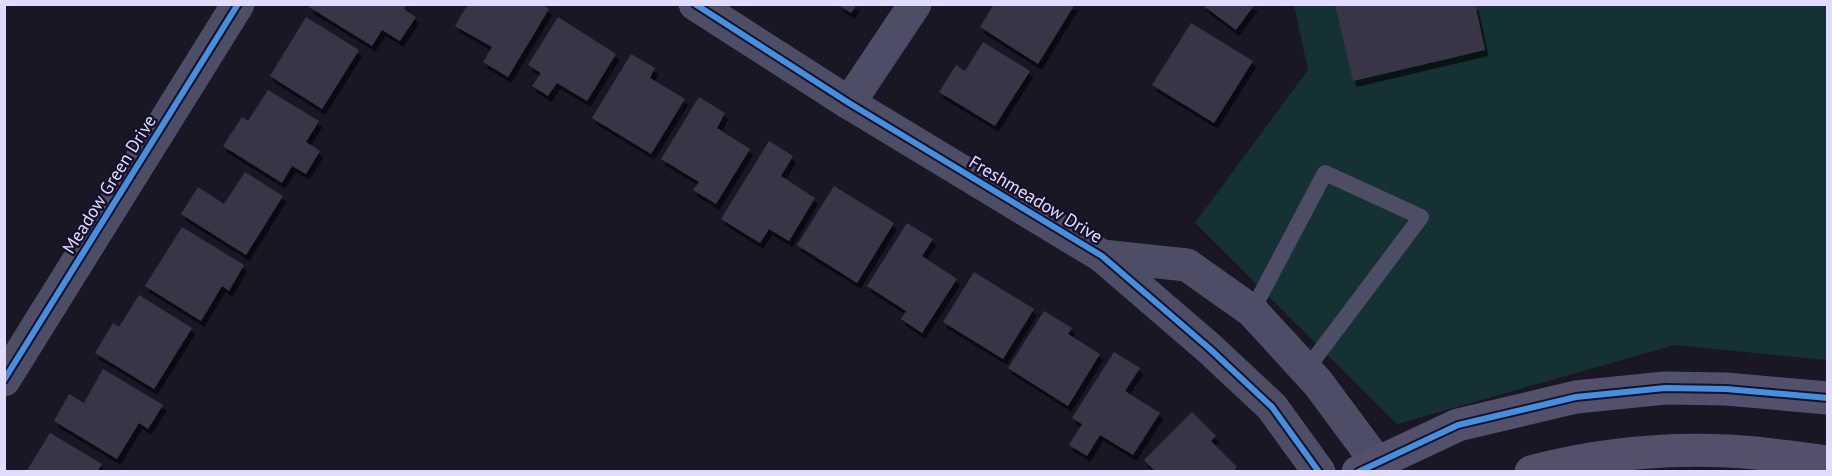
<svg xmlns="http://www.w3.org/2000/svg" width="1832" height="476" font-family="'PT Sans',sans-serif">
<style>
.green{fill:#153133}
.building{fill:#393646;filter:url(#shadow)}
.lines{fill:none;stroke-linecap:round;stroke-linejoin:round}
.lane{stroke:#4e4d66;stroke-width:16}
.street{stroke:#4e4d66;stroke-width:33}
.secondary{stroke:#52506b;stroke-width:33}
.cycleway-casing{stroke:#16112b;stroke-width:10}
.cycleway{stroke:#468fdf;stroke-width:6}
.labels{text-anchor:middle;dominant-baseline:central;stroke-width:5;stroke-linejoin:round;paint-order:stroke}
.street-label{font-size:18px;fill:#e1dcff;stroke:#16112b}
</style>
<defs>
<filter id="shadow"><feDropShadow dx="3.5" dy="6" stdDeviation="0" flood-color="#0009"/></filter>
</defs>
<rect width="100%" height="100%" fill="#1a1725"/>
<path class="green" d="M1294,5H1827V360L1674,345L1397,424L1195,223L1308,70Z"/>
<g class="building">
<path d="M311,4H407L404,9L416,17L400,41L382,30L372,46L309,7Z"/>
<path d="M468,4H541L549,9L508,77L483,62L492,47L455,26Z"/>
<path d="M837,4H857L851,13Z"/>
<path d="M994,4H1075L1038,64L980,27Z"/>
<path d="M1201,4H1255L1236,30Z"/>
<path d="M1335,4H1475L1485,50L1353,81Z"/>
<path d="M306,17L359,50L322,109L270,76Z"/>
<path d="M558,17L616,54L587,101L557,83L548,96L532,86L541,73L528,65Z"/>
<path d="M1191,23L1253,61L1214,123L1152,85Z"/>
<path d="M983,42L1030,71L995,126L939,92L956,65L965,71Z"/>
<path d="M631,54L655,68L650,78L685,99L651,154L592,118Z"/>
<path d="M268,90L319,121L306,142L320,151L306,174L292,166L282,183L223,146L242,117L248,121Z"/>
<path d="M699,97L725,113L717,128L750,149L716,204L693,190L699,182L661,159Z"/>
<path d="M769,141L793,156L781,176L815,198L789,241L769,229L760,243L721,219Z"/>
<path d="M245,172L283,196L246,255L181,214L198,187L224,204Z"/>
<path d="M834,186L894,223L857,283L797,245Z"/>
<path d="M907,223L933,239L922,256L957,279L922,333L901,319L906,311L867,286Z"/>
<path d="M182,227L244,265L229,291L222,286L201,321L145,286Z"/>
<path d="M974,272L1034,309L1003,359L943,322Z"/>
<path d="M139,295L192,328L154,389L95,353L113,323L119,327Z"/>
<path d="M1044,311L1072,328L1068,334L1100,354L1068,406L1008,368Z"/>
<path d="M1114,352L1140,368L1125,391L1160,413L1133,455L1100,435L1087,456L1069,445L1082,424L1072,418Z"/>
<path d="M103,369L163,405L148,429L139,423L117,459L54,421L69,394L84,403Z"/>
<path d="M1192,412L1216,436L1211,441L1237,467L1233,472H1156L1144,460Z"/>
<path d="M50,433L102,464L97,472H26Z"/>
</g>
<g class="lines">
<path class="lane" d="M1252,311L1325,173L1421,217L1306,370"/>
<g class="street">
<path d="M695,4L849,103L1102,256L1210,349L1272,407L1319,472"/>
<path d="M849,103L915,4"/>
<path d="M1102,256L1187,265L1252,311L1318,383L1384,472"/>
<path d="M4,380L238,4"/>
</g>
<g class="secondary">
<path d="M1358,472L1458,425L1576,397L1665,388L1726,389L1828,398"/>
<path d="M1531,472C1594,455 1661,448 1727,451C1760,452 1794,458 1828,462"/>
</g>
<defs>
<g id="cycleway">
<path d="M695,4L849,103L1102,256L1210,349L1272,407L1319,472"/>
<path d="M4,380L238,4"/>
<path d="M1358,472L1458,425L1576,397L1665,388L1726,389L1828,398"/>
</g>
</defs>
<use href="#cycleway" class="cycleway-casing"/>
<use href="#cycleway" class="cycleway"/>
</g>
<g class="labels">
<g class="street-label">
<text transform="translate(109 184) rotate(-58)">Meadow Green Drive</text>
<text transform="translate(1036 199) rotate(31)">Freshmeadow Drive</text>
</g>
</g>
<rect width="1832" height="476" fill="none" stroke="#e1dcff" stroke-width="12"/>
</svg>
